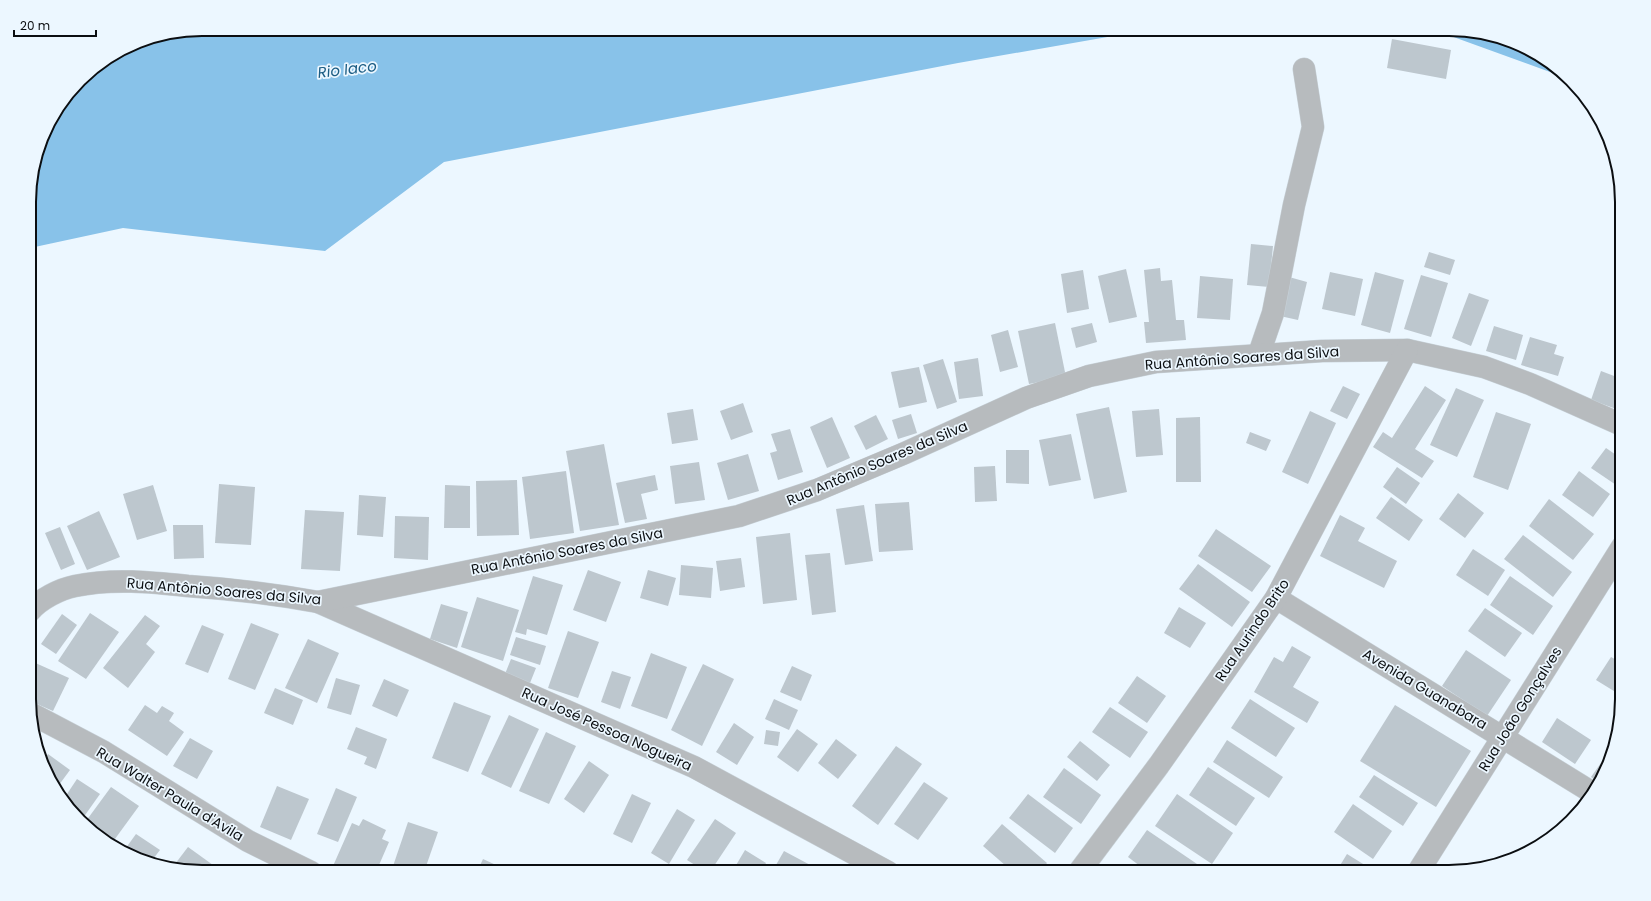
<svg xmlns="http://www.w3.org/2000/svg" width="1651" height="901" font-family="Poppins,sans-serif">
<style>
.water{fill:#88c2e9}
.building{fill:#bdc7ce}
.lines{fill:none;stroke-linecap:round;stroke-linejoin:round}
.minor-casing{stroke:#c8d2d9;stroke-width:23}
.minor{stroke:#b7bbbe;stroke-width:22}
.labels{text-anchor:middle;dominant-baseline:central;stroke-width:3.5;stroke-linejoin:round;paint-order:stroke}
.street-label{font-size:14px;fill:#0b0e11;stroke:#ecf7ff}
.water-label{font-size:15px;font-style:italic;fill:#1c5d84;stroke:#ecf7ff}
.rim{fill:none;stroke:#0b0e11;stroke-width:2}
</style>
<rect width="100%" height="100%" fill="#ecf7ff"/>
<g class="water">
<path d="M202,29H1153L958,63L444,162L325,251L123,228L30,248V179L47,125L88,72L136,42Z"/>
<path d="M1406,29H1449L1494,35L1535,52L1561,76L1448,35Z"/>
</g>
<g class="building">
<path d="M1392,39L1451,50L1446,79L1387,68Z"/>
<path d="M1251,244L1273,246L1269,287L1247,285Z"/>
<path d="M1429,252L1455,260L1450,275L1424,267Z"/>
<path d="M1160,268L1161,281L1172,280L1176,320H1184L1186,340L1146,343L1144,322H1149L1144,270Z"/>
<path d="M1126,269L1137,317L1109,323L1098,276Z"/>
<path d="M1083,270L1089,309L1067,313L1061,274Z"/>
<path d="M1330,272L1363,279L1355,316L1322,309Z"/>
<path d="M1375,272L1404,280L1390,333L1361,325Z"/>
<path d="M1421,275L1448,283L1431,337L1404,329Z"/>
<path d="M1200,276L1233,279L1230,320L1197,318Z"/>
<path d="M1289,277L1307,282L1298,320L1280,316Z"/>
<path d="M1469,293L1489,300L1471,346L1452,338Z"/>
<path d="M1055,323L1066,377L1029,384L1018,331Z"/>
<path d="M1092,323L1097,342L1076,348L1071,328Z"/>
<path d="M1494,326L1523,335L1516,360L1486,351Z"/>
<path d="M1008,330L1018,367L1000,372L991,335Z"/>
<path d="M1530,337L1557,345L1554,354L1564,357L1558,376L1521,365Z"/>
<path d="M978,358L983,396L959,399L954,362Z"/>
<path d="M943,359L957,402L937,409L923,365Z"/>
<path d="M919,367L927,402L899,408L891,372Z"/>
<path d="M1601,371L1622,379V411L1591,400Z"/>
<path d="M1343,386L1360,394L1347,419L1330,411Z"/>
<path d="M1425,386L1446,400L1415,449L1434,461L1422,478L1373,447L1383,432L1392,438Z"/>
<path d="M1456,388L1484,400L1457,457L1430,445Z"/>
<path d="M743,403L753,432L731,440L720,411Z"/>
<path d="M1109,407L1127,492L1094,499L1076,414Z"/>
<path d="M693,409L698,440L672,444L667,413Z"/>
<path d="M1159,409L1163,455L1136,457L1132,411Z"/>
<path d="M1310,411L1336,423L1308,484L1282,472Z"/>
<path d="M1496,412L1531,424L1508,490L1473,477Z"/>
<path d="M911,414L917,433L898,439L892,420Z"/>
<path d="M876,415L888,439L866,450L854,426Z"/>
<path d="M832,417L850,458L827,468L810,427Z"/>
<path d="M1200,417L1201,482H1176V418Z"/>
<path d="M790,429L803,472L778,480L770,453L777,451L771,434Z"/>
<path d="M1250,432L1271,440L1266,451L1246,443Z"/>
<path d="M1071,434L1081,480L1049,486L1039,440Z"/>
<path d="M604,444L619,525L580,531L566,451Z"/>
<path d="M1606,448L1622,459V489L1591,468Z"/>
<path d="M1006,450H1029V484L1006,483Z"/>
<path d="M748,454L759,491L728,500L717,463Z"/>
<path d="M699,462L705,500L675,504L670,466Z"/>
<path d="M995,466L997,501L975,502L974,467Z"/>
<path d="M1397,467L1420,483L1406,504L1383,487Z"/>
<path d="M566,471L574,533L530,539L522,477Z"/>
<path d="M1579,471L1610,494L1593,517L1562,495Z"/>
<path d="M655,475L658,490L641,494L647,519L625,523L616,483Z"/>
<path d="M517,480L519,535L477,536L476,481Z"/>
<path d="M219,484L255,487L251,545L215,543Z"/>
<path d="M153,485L167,531L137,540L123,494Z"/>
<path d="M445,485L470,486V528H444Z"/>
<path d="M1458,493L1484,513L1465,538L1439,519Z"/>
<path d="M359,495L386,497L383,537L357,535Z"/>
<path d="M1391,497L1423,520L1409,541L1376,518Z"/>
<path d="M1549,499L1594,534L1573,560L1529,526Z"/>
<path d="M909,502L913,550L879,552L875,504Z"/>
<path d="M864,505L873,561L845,565L836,509Z"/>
<path d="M305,510L344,512L340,571L301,569Z"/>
<path d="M99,511L120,557L87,570L67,526Z"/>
<path d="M1340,515L1365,528L1358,541L1397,561L1384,588L1320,556Z"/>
<path d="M395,516L429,517L428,560L394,558Z"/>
<path d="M173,525H203L204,558L174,559Z"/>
<path d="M60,527L75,564L61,570L45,533Z"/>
<path d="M1216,529L1271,566L1252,592L1198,556Z"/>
<path d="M790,533L797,600L763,604L756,537Z"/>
<path d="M1523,535L1572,572L1553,597L1504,559Z"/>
<path d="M1473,549L1505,570L1488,596L1456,575Z"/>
<path d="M830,553L836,612L812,615L805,555Z"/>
<path d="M741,558L745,587L720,591L716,561Z"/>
<path d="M1198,564L1250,602L1232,627L1179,589Z"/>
<path d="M681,565L713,568L711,598L679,595Z"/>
<path d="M588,570L621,582L606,622L573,610Z"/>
<path d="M648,570L676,578L668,606L640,598Z"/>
<path d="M533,576L563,585L547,635L527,629L526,635L515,632Z"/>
<path d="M1510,576L1553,606L1533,635L1490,605Z"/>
<path d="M477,597L519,610L503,661L461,647Z"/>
<path d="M441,604L468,612L457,648L430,639Z"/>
<path d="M1179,607L1206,623L1190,648L1164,633Z"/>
<path d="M1485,608L1522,633L1505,657L1468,631Z"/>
<path d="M90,613L119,632L86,679L58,661Z"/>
<path d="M62,614L77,625L56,654L41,644Z"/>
<path d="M145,615L160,626L146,644L155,652L128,688L103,668Z"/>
<path d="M251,623L279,634L255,690L228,679Z"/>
<path d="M202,625L224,634L208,673L185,664Z"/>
<path d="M568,631L599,642L578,698L548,688Z"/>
<path d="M516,637L546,646L540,665L510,655Z"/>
<path d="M308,639L339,653L317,703L285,688Z"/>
<path d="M1292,646L1311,657L1293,687L1319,702L1307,723L1254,692L1274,657L1283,662Z"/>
<path d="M1466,650L1511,680L1487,716L1442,686Z"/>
<path d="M651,653L687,667L667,719L631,706Z"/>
<path d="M1611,657L1622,663V696L1596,680Z"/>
<path d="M511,659L536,668L530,683L505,674Z"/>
<path d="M31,661L69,678L53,711L30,701Z"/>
<path d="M703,664L734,679L702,746L671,730Z"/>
<path d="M792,666L812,675L801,701L780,692Z"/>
<path d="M612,671L631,677L620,709L601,702Z"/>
<path d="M1137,676L1166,696L1147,723L1118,703Z"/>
<path d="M336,678L360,685L351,715L327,708Z"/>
<path d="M384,679L409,690L397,717L372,706Z"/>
<path d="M275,688L303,700L293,725L264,713Z"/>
<path d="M774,699L798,710L789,730L765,719Z"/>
<path d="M1250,699L1295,728L1276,757L1231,728Z"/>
<path d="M454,702L491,716L468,772L432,758Z"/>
<path d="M145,705L157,713L162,706L174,713L169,721L184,732L167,756L128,730Z"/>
<path d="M1395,705L1471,751L1436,807L1360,761Z"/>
<path d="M1110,707L1148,732L1130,758L1092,732Z"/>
<path d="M509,715L539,729L511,788L481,774Z"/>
<path d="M1557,718L1591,740L1575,764L1542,742Z"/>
<path d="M734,723L754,737L737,765L716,752Z"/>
<path d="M356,727L387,739L376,769L364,764L367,757L347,749Z"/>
<path d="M797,729L818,744L798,772L777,757Z"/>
<path d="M766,730L780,732L778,746L764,744Z"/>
<path d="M546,732L576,746L549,804L519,791Z"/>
<path d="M190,738L213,751L197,779L173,766Z"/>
<path d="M836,739L857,755L838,779L818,763Z"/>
<path d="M1227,740L1283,777L1269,798L1213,762Z"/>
<path d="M1080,741L1110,765L1097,781L1067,757Z"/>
<path d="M896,746L922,764L878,825L852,806Z"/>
<path d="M1608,753H1609L1600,784L1591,777Z"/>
<path d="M48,754L70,770L56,789L45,759Z"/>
<path d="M589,761L609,775L584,813L564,799Z"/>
<path d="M1208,767L1255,798L1236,826L1189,795Z"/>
<path d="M1064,768L1101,795L1081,824L1043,797Z"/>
<path d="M1374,775L1418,803L1403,826L1359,797Z"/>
<path d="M77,779L100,794L83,818L63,800Z"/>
<path d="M924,782L948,798L918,840L894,824Z"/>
<path d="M277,786L309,799L291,840L260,827Z"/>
<path d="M111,787L139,806L112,843L86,821Z"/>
<path d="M336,788L357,797L338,842L317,834Z"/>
<path d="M632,794L651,803L632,843L613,834Z"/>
<path d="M1028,794L1073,828L1055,853L1009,818Z"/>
<path d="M1177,794L1233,833L1212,864L1155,826Z"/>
<path d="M1353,804L1392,831L1373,859L1334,832Z"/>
<path d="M677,809L695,820L669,864L651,853Z"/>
<path d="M363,819L386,830L382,839L389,842L376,872H346L333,866L352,823L359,826Z"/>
<path d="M715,819L736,833L710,872H706L687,860Z"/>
<path d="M408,822L438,832L424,872H391Z"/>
<path d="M1002,824L1047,863L1040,872H1013L983,846Z"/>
<path d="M1147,830L1200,866L1196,872H1148L1128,857Z"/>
<path d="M136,834L160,850L150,863L123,852Z"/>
<path d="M188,847L213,865L208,872L172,868Z"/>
<path d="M745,850L766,863L761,872H732Z"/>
<path d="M784,851L814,867L812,872H772Z"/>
<path d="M1347,854L1376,872H1336Z"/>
<path d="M483,859L511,872H477Z"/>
<path d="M1123,864L1135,872H1118Z"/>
</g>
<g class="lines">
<defs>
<g id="minor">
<path d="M1259,354L1273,313L1294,205L1313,127L1304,69"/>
<path d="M1276,598L1593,793"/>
<path d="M318,602L694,767L888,872"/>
<path d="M30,611C40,599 60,589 75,586C112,578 151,582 188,586C232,589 275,594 318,602L739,516L817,490L905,453L1026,398L1089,376L1156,362L1322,351L1407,350L1484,367L1530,384L1622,425"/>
<path d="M30,713L104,752L248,841L311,872"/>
<path d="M1079,872L1159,765L1276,598L1407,350"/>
<path d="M1418,872L1622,547"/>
</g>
</defs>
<use href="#minor" class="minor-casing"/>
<use href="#minor" class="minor"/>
</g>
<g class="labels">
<g class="street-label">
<text transform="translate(1242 358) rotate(-4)">Rua Antônio Soares da Silva</text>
<text transform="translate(877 463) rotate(-23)">Rua Antônio Soares da Silva</text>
<text transform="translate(567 551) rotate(-11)">Rua Antônio Soares da Silva</text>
<text transform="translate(224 591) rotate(5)">Rua Antônio Soares da Silva</text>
<text transform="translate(1252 630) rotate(-56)">Rua Aurindo Brito</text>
<text transform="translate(1425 689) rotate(31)">Avenida Guanabara</text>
<text transform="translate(1520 709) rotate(-58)">Rua João Gonçalves</text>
<text transform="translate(607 729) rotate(24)">Rua José Pessoa Nogueira</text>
<text transform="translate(170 794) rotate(31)">Rua Walter Paula d'Avila</text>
</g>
<g class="water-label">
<text transform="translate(347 69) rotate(-7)">Rio Iaco</text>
</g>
</g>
<path d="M0 0H1651V901H0ZM202 36H1449A166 166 0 0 1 1615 202V699A166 166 0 0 1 1449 865H202A166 166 0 0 1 36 699V202A166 166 0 0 1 202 36Z" fill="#ecf7ff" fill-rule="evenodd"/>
<path class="rim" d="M202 36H1449A166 166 0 0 1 1615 202V699A166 166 0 0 1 1449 865H202A166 166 0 0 1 36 699V202A166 166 0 0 1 202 36Z"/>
<path d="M14 30v6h82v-6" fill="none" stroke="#0b0e11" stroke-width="2"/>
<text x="20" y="30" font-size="12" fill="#0b0e11" stroke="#ecf7ff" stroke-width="3" paint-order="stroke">20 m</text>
</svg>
